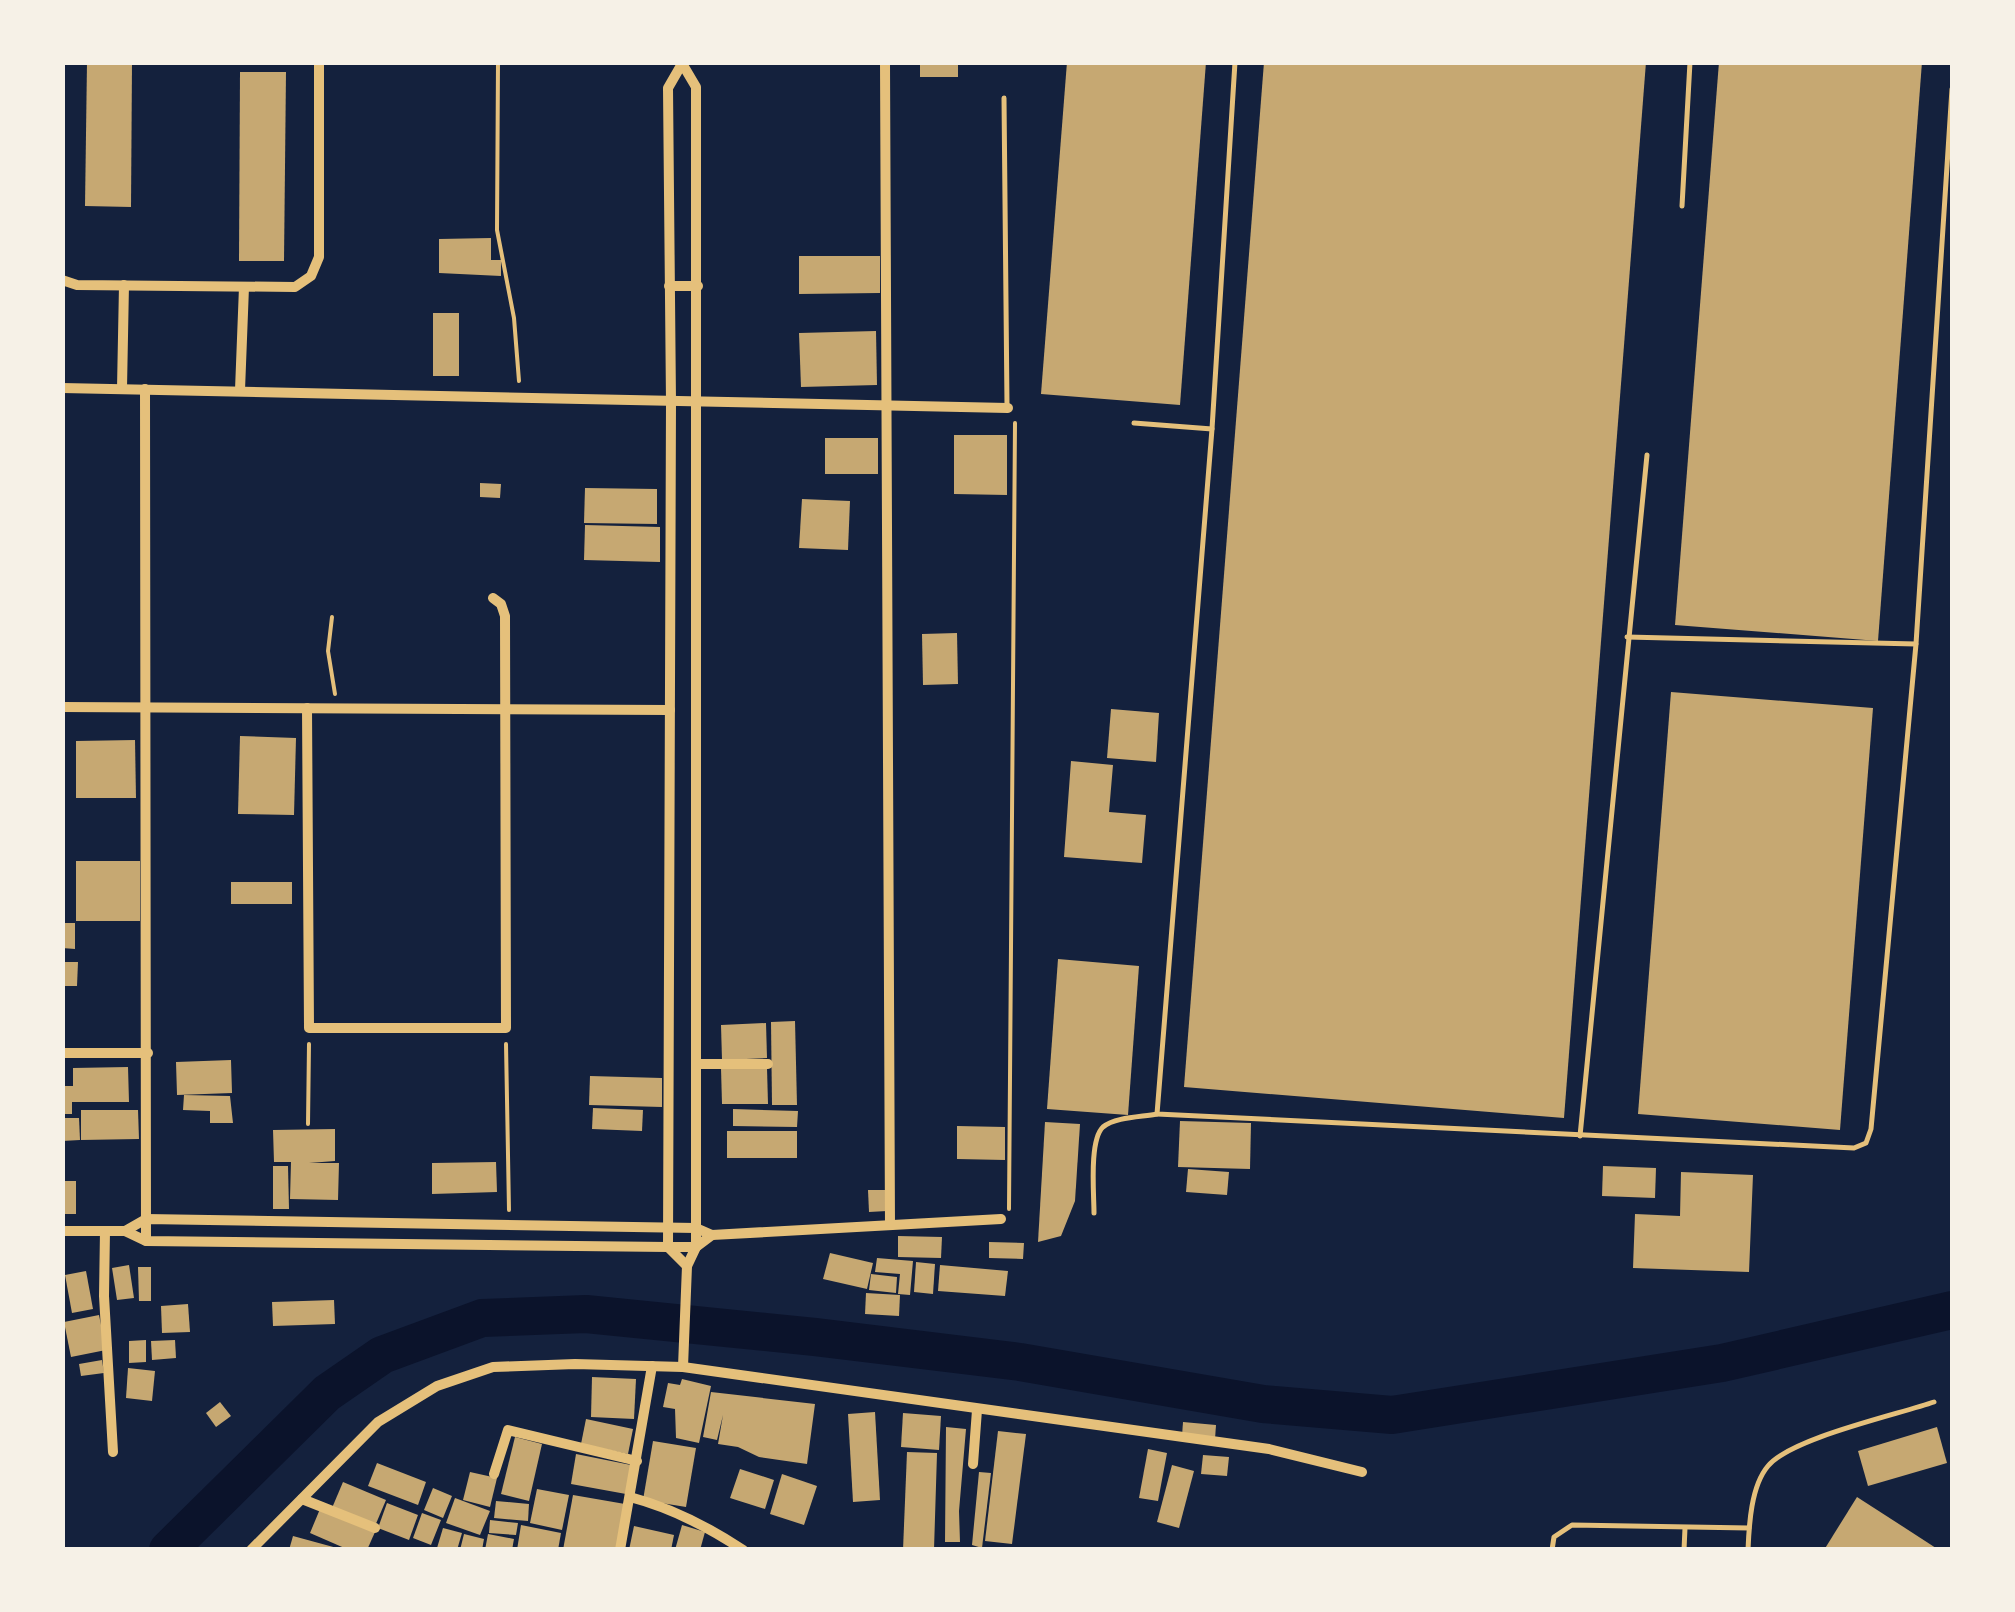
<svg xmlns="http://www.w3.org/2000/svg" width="2015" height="1612" font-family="Raleway,sans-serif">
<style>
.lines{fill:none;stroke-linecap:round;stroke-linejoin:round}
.river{stroke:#0b132b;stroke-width:38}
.building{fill:#c6a872}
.path{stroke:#e5c07b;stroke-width:4}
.service{stroke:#e5c07b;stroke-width:5}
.minor{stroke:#e5c07b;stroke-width:10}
</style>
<rect width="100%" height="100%" fill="#14213d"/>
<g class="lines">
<path class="river" d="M168,1550L327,1393L382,1355L482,1318L586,1314L815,1337L1020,1362L1263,1404L1392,1415L1722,1363L1952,1310"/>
</g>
<g class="building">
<path d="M87,62H132L131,207L85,206Z"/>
<rect x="920" y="62" width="38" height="15"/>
<path d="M1067,62H1206L1180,405L1041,394Z"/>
<path d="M1264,62H1646L1564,1118L1184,1087Z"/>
<path d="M1719,62H1922L1878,641L1675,625Z"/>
<path d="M240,72H286L284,261H239Z"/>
<path d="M491,238V260H501V276L439,273V239Z"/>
<path d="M799,256H880V293L799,294Z"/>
<rect x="433" y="313" width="26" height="63"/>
<path d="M876,331L877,385L801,387L799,333Z"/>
<path d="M954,435H1007V495L954,494Z"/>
<rect x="825" y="438" width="53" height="36"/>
<path d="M480,483L501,484L500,498L480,497Z"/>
<path d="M585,488L657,489V524L584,523Z"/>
<path d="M802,499L850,501L848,550L799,548Z"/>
<path d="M585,525L660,527V562L584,560Z"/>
<path d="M957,633L958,684L923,685L922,634Z"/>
<path d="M1671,692L1873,708L1840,1130L1638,1114Z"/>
<path d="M1111,709L1159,713L1156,762L1107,758Z"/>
<path d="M240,736L296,738L294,815L238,814Z"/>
<path d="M135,740L136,798H76V741Z"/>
<path d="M1071,761L1113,765L1109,812L1146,815L1142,863L1064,857Z"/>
<rect x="76" y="861" width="64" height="60"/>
<rect x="231" y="882" width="61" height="22"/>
<path d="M62,923H75V949L62,948Z"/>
<path d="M1058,959L1139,966L1128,1115L1047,1109Z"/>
<path d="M62,962H78L77,986H62Z"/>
<path d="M795,1021L797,1105H772L771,1022Z"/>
<path d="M766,1023L767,1058L722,1060L721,1025Z"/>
<path d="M231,1060L232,1093L177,1095L176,1062Z"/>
<path d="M128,1067L129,1102H72V1114H62V1086H73V1068Z"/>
<path d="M721,1068H767L768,1104H722Z"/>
<path d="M590,1076L662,1078V1107L589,1105Z"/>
<path d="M184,1095L230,1096L233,1123H210V1111L183,1110Z"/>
<path d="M593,1108L643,1110L642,1131L592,1129Z"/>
<path d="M733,1109L798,1111L797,1127L733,1126Z"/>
<path d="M81,1110H138L139,1139L81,1140Z"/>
<path d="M62,1118H79L80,1140L62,1141Z"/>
<path d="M1180,1121L1251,1123L1250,1169L1178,1167Z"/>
<path d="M1045,1122L1080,1124L1075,1201L1061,1236L1038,1242Z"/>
<path d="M957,1126L1005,1127V1160L957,1159Z"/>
<path d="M335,1129V1161L309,1163H339L338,1200L290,1199L291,1162H274L273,1130Z"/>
<rect x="727" y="1131" width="70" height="27"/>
<path d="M496,1162L497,1192L432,1194V1163Z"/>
<path d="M273,1166H288L289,1209H273Z"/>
<path d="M1603,1166L1656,1168L1655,1198L1602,1196Z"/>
<path d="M1188,1169L1229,1172L1227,1195L1186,1192Z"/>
<path d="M1681,1172L1753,1175L1749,1272L1633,1268L1635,1214L1680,1216Z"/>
<rect x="62" y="1181" width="14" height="33"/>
<path d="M868,1190H886L887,1211L869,1212Z"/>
<path d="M898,1236L942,1237L941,1258L898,1257Z"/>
<path d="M989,1242L1024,1243L1023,1259L989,1258Z"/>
<path d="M830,1253L873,1263L867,1289L823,1279Z"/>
<path d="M877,1258L913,1261L910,1295L898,1294L900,1274L875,1272Z"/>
<path d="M916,1262L935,1264L933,1294L914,1292Z"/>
<path d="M129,1265L134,1298L117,1300L112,1268Z"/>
<path d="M940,1265L1008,1271L1005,1296L938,1291Z"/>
<path d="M138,1267H151V1301H139Z"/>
<path d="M86,1271L93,1309L72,1313L65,1275Z"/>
<path d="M871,1274L897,1277L896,1293L869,1290Z"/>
<path d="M866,1293L900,1295L899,1316L865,1314Z"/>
<path d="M334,1300L335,1324L273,1326L272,1302Z"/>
<path d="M188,1304L190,1332L162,1333L161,1306Z"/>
<path d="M99,1315L106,1350L71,1357L64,1322Z"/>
<path d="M146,1340V1362L129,1363V1341Z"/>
<path d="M175,1340L176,1358L152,1360L151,1341Z"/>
<path d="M102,1360L104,1373L81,1376L79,1364Z"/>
<path d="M128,1368L155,1371L152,1401L126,1398Z"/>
<path d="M592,1377L636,1379L634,1419L591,1417Z"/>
<path d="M682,1379L711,1386L699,1443L676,1438L675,1409L663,1407L668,1383L680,1385Z"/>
<path d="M711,1392L815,1404L807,1464L759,1457L738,1447L718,1444L723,1415L717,1440L703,1437Z"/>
<path d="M220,1402L231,1416L216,1427L206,1413Z"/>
<path d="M875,1412L880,1500L853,1502L848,1414Z"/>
<path d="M903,1413L941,1416L939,1450L901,1447Z"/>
<path d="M586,1419L633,1429L628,1454L581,1444Z"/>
<path d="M1183,1422L1216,1425L1215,1439L1182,1436Z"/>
<path d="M946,1427L966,1429L959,1511L960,1542H945Z"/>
<path d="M1937,1427L1947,1463L1868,1486L1858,1451Z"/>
<path d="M998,1431L1026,1434L1012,1544L985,1541Z"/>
<path d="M515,1437L542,1444L529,1501L501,1494Z"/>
<path d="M653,1441L696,1448L686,1507L643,1500Z"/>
<path d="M1148,1449L1167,1453L1158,1501L1139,1498Z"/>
<path d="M907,1452L937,1453L934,1550H903Z"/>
<path d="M576,1454L631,1465L626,1494L571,1484Z"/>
<path d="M1203,1455L1229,1457L1227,1476L1201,1474Z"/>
<path d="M377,1463L426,1482L418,1505L368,1486Z"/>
<path d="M1172,1465L1194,1471L1179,1528L1157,1522Z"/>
<path d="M740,1469L774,1480L765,1509L730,1498Z"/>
<path d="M470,1472L497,1478L490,1507L463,1500Z"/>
<path d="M979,1472L991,1473L982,1548L972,1545Z"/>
<path d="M782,1474L817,1486L804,1525L770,1514Z"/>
<path d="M343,1482L386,1500L375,1526L332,1508Z"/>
<path d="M433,1488L452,1496L443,1518L424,1510Z"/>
<path d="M537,1489L569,1495L562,1530L530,1523Z"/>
<path d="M573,1495L625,1504L617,1550H563Z"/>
<path d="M1857,1497L1902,1526L1939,1550H1824Z"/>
<path d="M455,1498L490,1511L480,1535L446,1523Z"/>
<path d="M496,1501L529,1504L528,1521L494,1518Z"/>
<path d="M387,1503L418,1515L409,1540L378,1528Z"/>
<path d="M320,1509L375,1532L367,1550H349L310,1533Z"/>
<path d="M422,1513L441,1520L431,1545L413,1538Z"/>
<path d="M490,1520L518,1523L516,1535L489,1533Z"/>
<path d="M521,1525L561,1533L558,1550H517Z"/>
<path d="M682,1525L705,1532L700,1550H675Z"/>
<path d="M634,1526L674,1535L671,1550H629Z"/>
<path d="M443,1528L462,1533L457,1550L437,1548Z"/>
<path d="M464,1534L484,1539L482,1550H460Z"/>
<path d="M488,1534L514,1539L512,1550H485Z"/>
<path d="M293,1536L337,1548V1550H289Z"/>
</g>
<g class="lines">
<g class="path">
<path d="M498,62L497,230L514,318L519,381"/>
<path d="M332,617L328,651L335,694"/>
<path d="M506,1044L509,1210"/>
<path d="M308,1124L309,1044"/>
<path d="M1009,1209L1015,423"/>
</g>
<g class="service">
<path d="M1235,62L1212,429L1157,1114L1854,1148L1866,1143L1871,1129L1916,644L1952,89"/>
<path d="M1004,98L1007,405"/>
<path d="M1682,206L1690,62"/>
<path d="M1134,423L1212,429"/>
<path d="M1627,637L1916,644"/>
<path d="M1580,1136L1647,455"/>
<path d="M1094,1213C1094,1194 1089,1140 1103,1127C1115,1117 1141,1117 1157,1114"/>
<path d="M1552,1550L1554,1537L1572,1525L1749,1528"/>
<path d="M1684,1550L1685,1528"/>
<path d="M1748,1550C1749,1525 1751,1486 1768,1466C1791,1438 1896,1415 1934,1402"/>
</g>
<g class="minor">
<path d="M683,62L668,88L671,402L668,1247L687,1266"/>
<path d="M885,62L890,1225"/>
<path d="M683,65L696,87V1247L687,1266L683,1367"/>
<path d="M62,280L77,285L295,287L311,276L319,257V62"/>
<path d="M669,286H698"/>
<path d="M62,388L1008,408"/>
<path d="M122,388L124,285"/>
<path d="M145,389L146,1241"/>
<path d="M240,390L244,287"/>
<path d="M62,707L670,710"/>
<path d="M307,708L309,1028H506L505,616L501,604L493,598"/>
<path d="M62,1053H148"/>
<path d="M696,1064H768"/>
<path d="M62,1231H125L146,1241L668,1247H696L712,1235"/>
<path d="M105,1231L104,1296L113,1452"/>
<path d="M125,1231L146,1219L696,1228L712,1235L1001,1219"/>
<path d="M973,1464L977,1410"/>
<path d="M494,1474L508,1430L637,1461"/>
<path d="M630,1497C672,1508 707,1526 743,1550"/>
<path d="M302,1499L375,1528"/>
<path d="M251,1550L378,1422L437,1386L493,1367L575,1364L683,1367L1269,1449L1362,1472"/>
<path d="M620,1550L652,1366"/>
</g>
</g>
<rect width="2015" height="1612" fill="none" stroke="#f6f1e7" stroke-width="130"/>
</svg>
